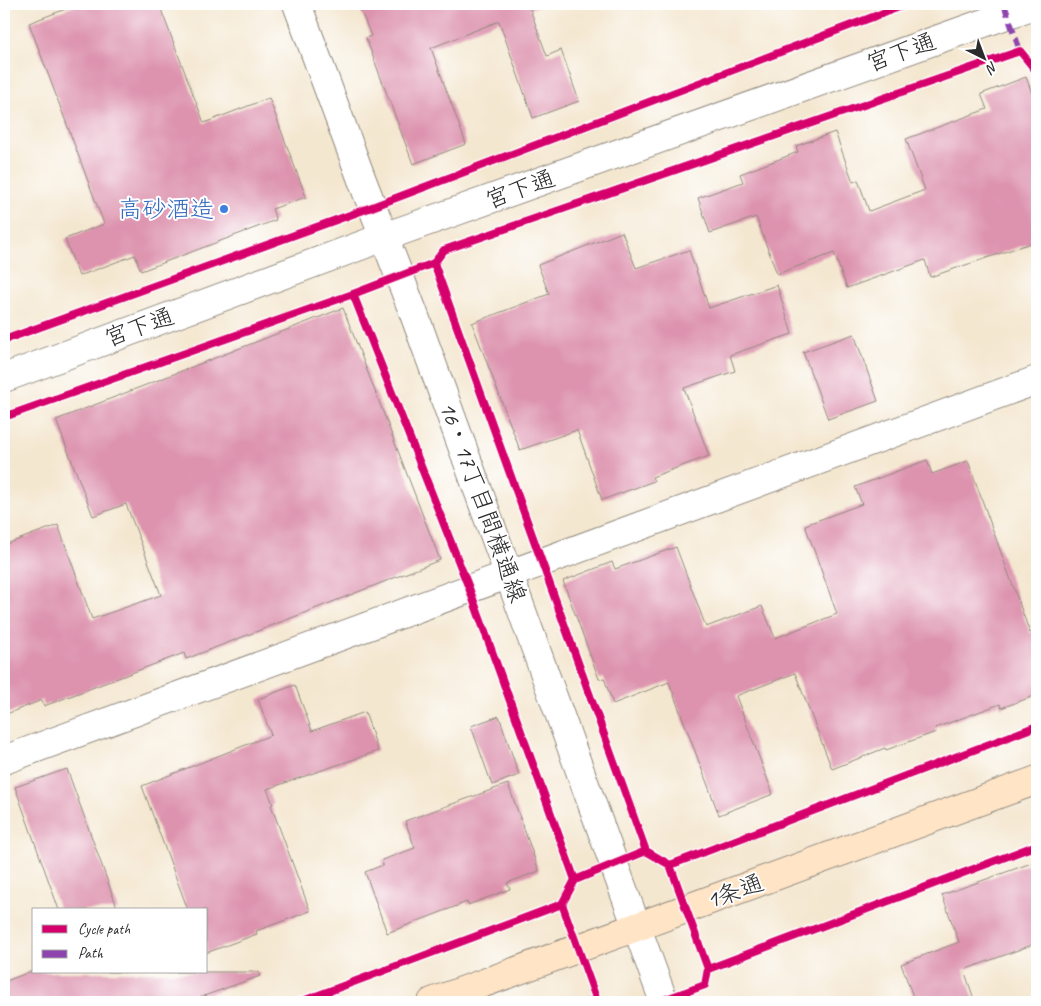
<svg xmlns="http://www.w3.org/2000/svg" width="1041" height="1006" font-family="Caveat,'Klee One',sans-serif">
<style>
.building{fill:#dd93ae}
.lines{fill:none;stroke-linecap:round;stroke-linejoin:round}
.minor-casing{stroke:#90897e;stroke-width:30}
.tertiary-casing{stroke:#90897e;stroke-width:30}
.secondary-casing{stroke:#90897e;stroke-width:30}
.minor{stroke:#fff;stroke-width:28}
.tertiary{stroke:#fff;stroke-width:28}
.secondary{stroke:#ffe4c6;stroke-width:28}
.quiet{stroke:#8e44ad;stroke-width:6;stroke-dasharray:12 6;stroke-linecap:butt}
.cycleway-casing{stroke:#fff;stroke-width:11}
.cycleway{stroke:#d6006c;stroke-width:8}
.shop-dot{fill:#3f7fe0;stroke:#fff;stroke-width:2}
.labels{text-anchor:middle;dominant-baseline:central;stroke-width:4;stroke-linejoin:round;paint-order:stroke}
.street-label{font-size:24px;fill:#2b2b2b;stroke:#fff}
.shop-label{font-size:24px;fill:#366cbe;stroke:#fff;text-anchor:end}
</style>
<rect width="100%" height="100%" fill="#fff"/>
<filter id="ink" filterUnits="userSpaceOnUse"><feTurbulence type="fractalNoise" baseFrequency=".02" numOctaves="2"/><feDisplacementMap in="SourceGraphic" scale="10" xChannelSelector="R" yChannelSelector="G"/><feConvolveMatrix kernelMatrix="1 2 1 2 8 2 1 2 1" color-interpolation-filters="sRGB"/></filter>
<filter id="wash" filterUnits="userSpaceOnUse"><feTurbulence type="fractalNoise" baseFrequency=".0096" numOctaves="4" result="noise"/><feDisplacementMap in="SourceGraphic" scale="20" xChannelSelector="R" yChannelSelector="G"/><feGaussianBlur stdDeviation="1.12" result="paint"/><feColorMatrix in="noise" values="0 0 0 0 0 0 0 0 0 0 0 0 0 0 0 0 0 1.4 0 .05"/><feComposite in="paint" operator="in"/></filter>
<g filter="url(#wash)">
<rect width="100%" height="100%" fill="#f4e7d0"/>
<g id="blocks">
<g class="building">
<path d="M79,4H159L204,123L269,98L306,197L272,209L276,220L141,271L135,255L79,276L65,239L104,224L29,23Z"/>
<path d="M358,4H538V6L530,9L547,56L561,50L579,101L533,118L499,21L431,48L466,144L413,164L366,38L371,36Z"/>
<path d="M1026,77L1037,107V241L930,277L925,260L847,288L834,253L777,274L756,217L710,233L698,198L743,182L740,174L798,152L796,146L835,132L853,182L858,180L869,211L925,190L906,139L987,109L981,94Z"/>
<path d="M622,232L636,268L689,250L709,308L777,285L792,334L730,355L735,371L684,388L709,456L652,477L654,481L602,500L577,430L520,450L472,323L549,294L538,265Z"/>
<path d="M343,308L440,560L186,659L184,653L44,706L42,700L4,715V545L58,525L92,619L161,595L126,504L93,516L56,420Z"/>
<path d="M854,334L878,401L828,419L803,352Z"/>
<path d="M927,460L932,474L968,461L1030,633L1037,630V695L1001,708L1000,704L935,728L936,732L886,750L885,748L832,769L795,673L736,696L773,794L719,815L669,682L613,704L604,678L599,679L563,581L612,562L615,569L676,547L706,627L762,606L775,638L837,614L805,525L862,504L855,487Z"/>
<path d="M295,685L312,731L365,712L378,751L267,789L273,804L271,805L310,911L256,931L257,934L206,953V910H188L142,786L271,735L258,699Z"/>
<path d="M499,716L519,775L492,785L471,726Z"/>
<path d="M67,769L118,910H59L15,787Z"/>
<path d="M508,784L539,871L507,883L510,889L468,905L467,902L387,933L365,872L383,865L382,860L415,848L405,821Z"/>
<path d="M1037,861V943L964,970L975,1002H915L901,964L959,942L942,895Z"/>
<path d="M29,972H259L260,976L187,1002H4V982Z"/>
</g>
</g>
</g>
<g filter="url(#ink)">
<use href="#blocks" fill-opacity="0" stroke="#90897e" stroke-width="1"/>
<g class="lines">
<defs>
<g id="minor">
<path d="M297,4L362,180L414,314L664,1002"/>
<path d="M4,760L1037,380"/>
</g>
<path id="tertiary" d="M4,378L384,237L1037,4"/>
<path id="secondary" d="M432,1002L1037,780"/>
</defs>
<use href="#minor" class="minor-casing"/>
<use href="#tertiary" class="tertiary-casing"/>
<use href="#secondary" class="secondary-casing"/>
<use href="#minor" class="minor"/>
<use href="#tertiary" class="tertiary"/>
<use href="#secondary" class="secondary"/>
<g class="quiet">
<path d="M1004,4L1020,51"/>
<path d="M586,1002L596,998L603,1002"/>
</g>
<defs>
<g id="cycleway">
<path d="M353,294L434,263"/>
<path d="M4,340L372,207L907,4"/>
<path d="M4,417L353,294L469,588L575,880"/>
<path d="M670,865L1037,726"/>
<path d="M562,904L596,998"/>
<path d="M708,969L1037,845"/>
<path d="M300,1002L562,904L575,880L646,851"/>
<path d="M658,1002L705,985L708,969L670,865L646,851L434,263L444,250L1020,51L1037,72"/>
</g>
</defs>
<use href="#cycleway" class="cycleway-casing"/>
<use href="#cycleway" class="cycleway"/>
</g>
</g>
<circle class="shop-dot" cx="224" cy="209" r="5"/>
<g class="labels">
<g class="street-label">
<text transform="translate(901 52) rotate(-20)">宮下通</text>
<text transform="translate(520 189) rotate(-20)">宮下通</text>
<text transform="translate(139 327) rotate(-20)">宮下通</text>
<text transform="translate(483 502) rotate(70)">16・17丁目間横通線</text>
<text transform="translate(735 891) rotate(-20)">1条通</text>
</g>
<g class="shop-label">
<text x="214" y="209">高砂酒造</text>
</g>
</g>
<rect width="1041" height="1006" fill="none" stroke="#fff" stroke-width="20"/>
<rect x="32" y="908" width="175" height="65" fill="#ffffff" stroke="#aaaaaa"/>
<rect x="42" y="925" width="25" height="8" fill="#d6006c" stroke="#aaaaaa"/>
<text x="78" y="934" font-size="15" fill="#2b2b2b">Cycle path</text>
<rect x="42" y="950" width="25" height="8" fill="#8e44ad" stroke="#aaaaaa"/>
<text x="78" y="958" font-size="15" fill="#2b2b2b">Path</text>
<g transform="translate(984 58) rotate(138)" stroke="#ffffff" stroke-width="4" paint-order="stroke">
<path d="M0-4L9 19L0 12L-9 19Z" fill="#2b2b2b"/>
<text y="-8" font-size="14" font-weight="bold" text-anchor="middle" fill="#2b2b2b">N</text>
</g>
</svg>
